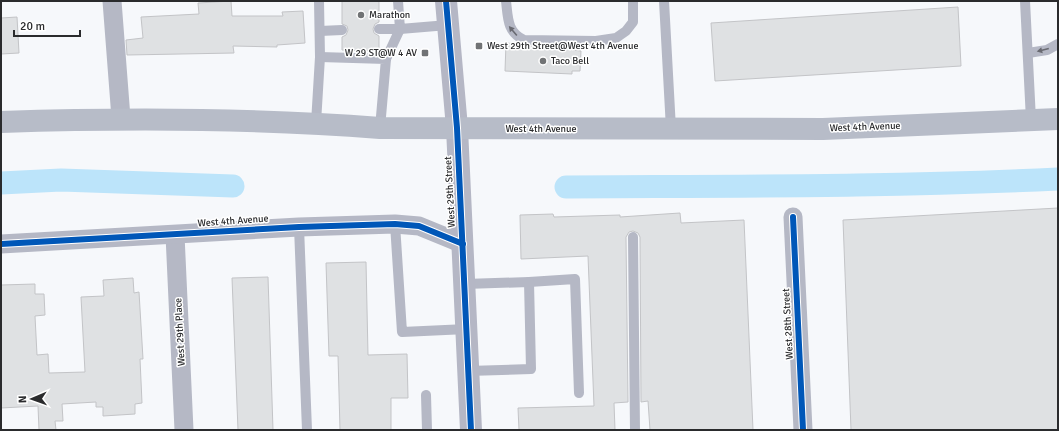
<svg xmlns="http://www.w3.org/2000/svg" width="1059" height="431" font-family="Signika,sans-serif">
<style>
.lines{fill:none;stroke-linecap:round;stroke-linejoin:round}
.canal{stroke:#bce4fa;stroke-width:23}
.building{fill:#dfe1e3;stroke:#c3c4c7}
.lane{stroke:#b5b8c5;stroke-width:10}
.street{stroke:#b5b8c5;stroke-width:19}
.secondary{stroke:#b5b7c5;stroke-width:22}
.primary{stroke:#b7bcc8;stroke-width:22}
.cycleway-casing{stroke:#fff;stroke-width:8}
.cycleway{stroke:#0057b8;stroke-width:6}
.oneway{fill:#696a71}
.poi-dot{fill:#717375;stroke:#fff;stroke-width:1.5}
.labels{text-anchor:middle;dominant-baseline:central;stroke-width:3;stroke-linejoin:round;paint-order:stroke}
.poi-label{font-size:10px;fill:#2a2b2d;stroke:#fff;text-anchor:start}
.street-label{font-size:10px;fill:#2a2b2d;stroke:#fff}
</style>
<rect width="100%" height="100%" fill="#f6f8fb"/>
<g class="lines">
<g class="canal">
<path d="M1,183L61,180L233,186"/>
<path d="M566,187C730,186 894,187 1058,179"/>
</g>
</g>
<g class="building">
<path d="M231,1L232,16H283L282,12L303,11L305,43L277,45V47L233,46L234,53L127,55L126,40L143,38L141,17L199,14L198,3Z"/>
<path d="M342,1H379V22L375,24L373,29L374,33L379,36V51L342,50V37L346,35L348,30L347,26L342,24Z"/>
<path d="M958,7L961,66L715,81L711,23Z"/>
<path d="M17,17L19,53L1,54V18Z"/>
<path d="M506,43L517,44L524,46L573,47V50L581,51L580,71H572V74L505,71Z"/>
<path d="M1058,208V430H851L843,220Z"/>
<path d="M680,213L681,223L744,220L753,430H650L648,401L641,402L640,237L638,233L633,231L629,232L626,237L628,402L614,403L615,430H519L518,408L594,406L588,256L521,259L520,215L553,214L554,217L620,215V217Z"/>
<path d="M366,262L368,355L407,354L408,398H391V430H340L338,356H329L326,263Z"/>
<path d="M268,277L273,430H238L232,278Z"/>
<path d="M133,278L134,293L139,292L143,359H140L142,403L135,404V414L103,416V407H96V402L62,404L63,421H55L56,430H39L38,406L1,408V285L35,284V294H44L45,315L35,316L37,355L48,354L49,373L85,372L81,297L104,296L103,280Z"/>
</g>
<g class="lines">
<g class="lane">
<path d="M398,1L400,29L448,25"/>
<path d="M506,1C508,18 507,32 524,40L596,41L616,38L626,31L633,22V1"/>
<path d="M664,1L671,129"/>
<path d="M1025,1L1031,120"/>
<path d="M379,29H400L386,59"/>
<path d="M320,31L342,30"/>
<path d="M1028,53L1047,50L1058,44"/>
<path d="M320,57L386,59L380,128"/>
<path d="M316,123L320,57L319,1"/>
<path d="M395,224L402,332L467,329"/>
<path d="M299,227L307,430"/>
<path d="M633,237L635,430"/>
<path d="M529,282L575,279L579,393"/>
<path d="M465,284L529,282L531,369L468,371"/>
<path d="M426,395L427,430"/>
</g>
<g class="street">
<path d="M112,1L121,118"/>
<path d="M793,217L803,430"/>
<path d="M175,235L184,430"/>
<path d="M1,244L299,227L395,224L419,226L463,244"/>
</g>
<path class="secondary" d="M446,1L457,128L471,430"/>
<path class="primary" d="M1,122C128,118 254,118 380,128L823,129L1058,119"/>
<defs>
<g id="cycleway">
<path d="M446,1L457,128L471,430"/>
<path d="M793,217L803,430"/>
<path d="M1,244L299,227L395,224L419,226L463,244"/>
</g>
</defs>
<use href="#cycleway" class="cycleway-casing"/>
<use href="#cycleway" class="cycleway"/>
</g>
<defs><path id="oneway-solid" d="M-6-.8H1V-3.2L6.5 0L1 3.2V.8H-6Z"/></defs>
<g class="oneway">
<use href="#oneway-solid" transform="translate(513 31) rotate(-130)"/>
<use href="#oneway-solid" transform="translate(1043 50) rotate(166)"/>
</g>
<g class="poi-dot">
<circle cx="361" cy="15" r="4"/>
<rect x="475" y="42" width="8" height="8" rx="2"/>
<rect x="421" y="49" width="8" height="8" rx="2"/>
<circle cx="543" cy="61" r="4"/>
</g>
<g class="labels">
<g class="poi-label">
<text x="369" y="15">Marathon</text>
<text x="487" y="46">West 29th Street@West 4th Avenue</text>
<text x="417" y="53" text-anchor="end">W 29 ST@W 4 AV</text>
<text x="551" y="61">Taco Bell</text>
</g>
<g class="street-label">
<text transform="translate(865 127) rotate(-2)">West 4th Avenue</text>
<text x="541" y="129">West 4th Avenue</text>
<text transform="translate(450 192) rotate(-93)">West 29th Street</text>
<text transform="translate(233 221) rotate(-4)">West 4th Avenue</text>
<text transform="translate(788 324) rotate(-93)">West 28th Street</text>
<text transform="translate(180 332) rotate(-93)">West 29th Place</text>
</g>
</g>
<rect width="1059" height="431" fill="none" stroke="#2a2b2d" stroke-width="4"/>
<g transform="translate(32 399) rotate(268)" stroke="#ffffff" stroke-width="3" paint-order="stroke">
<path d="M0-3L7 15L0 10L-7 15Z" fill="#2a2b2d"/>
<text y="-6" font-size="11" font-weight="bold" text-anchor="middle" fill="#2a2b2d">N</text>
</g>
<path d="M14 30v6h66v-6" fill="none" stroke="#2a2b2d" stroke-width="2"/>
<text x="20" y="30" font-size="12" fill="#2a2b2d" stroke="#ffffff" stroke-width="3" paint-order="stroke">20 m</text>
</svg>
